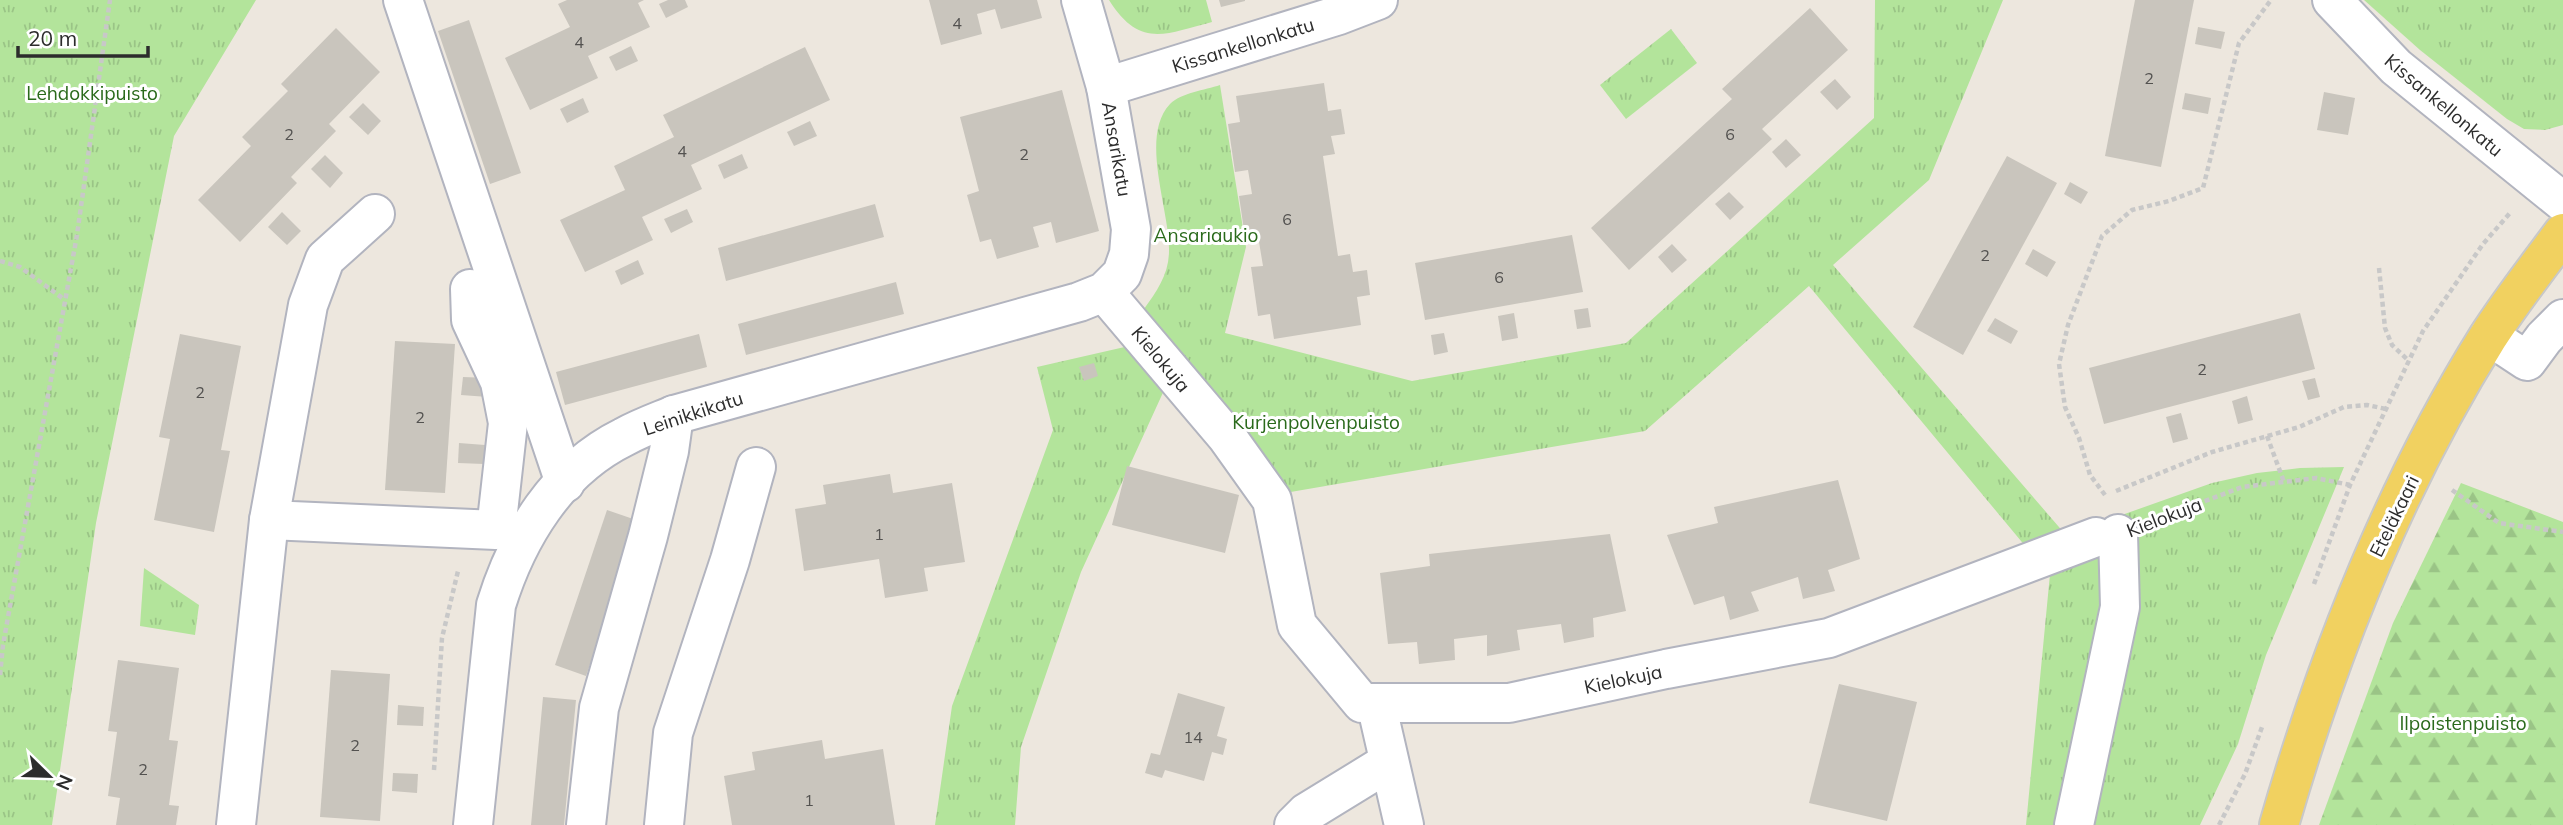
<svg xmlns="http://www.w3.org/2000/svg" width="2563" height="825" font-family="Mulish,sans-serif">
<style>
.forest{fill:url(#forest-firs)}
.park{fill:url(#park-tufts)}
.building{fill:#c9c5bd}
.lines{fill:none;stroke-linecap:round;stroke-linejoin:round}
.minor-casing{stroke:#b2b4bf;stroke-width:42}
.major-casing{stroke:#c8c8c8;stroke-width:42}
.path{stroke:#c8c8c8;stroke-width:4.5;stroke-dasharray:5 3.5;stroke-linecap:butt}
.minor{stroke:#fff;stroke-width:38}
.major{stroke:#f1d160;stroke-width:38}
.labels{text-anchor:middle;dominant-baseline:central;stroke-width:6;stroke-linejoin:round;paint-order:stroke}
.number-label{font-size:16px;fill:#535250}
.street-label{font-size:19px;fill:#2c2c2c;stroke:#fff}
.park-label{font-size:19px;fill:#2a6a1b;stroke:#fff}
</style>
<defs>
<pattern id="forest-firs" width="22" height="20" patternUnits="userSpaceOnUse" patternTransform="scale(1.75)"><rect width="22" height="20" fill="#b3e49b"/><path d="M5 1l3.5 6h-7zM16 11l3.5 6h-7z" fill="#9ac486"/></pattern>
<pattern id="park-tufts" width="24" height="20" patternUnits="userSpaceOnUse" patternTransform="scale(1.75)"><rect width="24" height="20" fill="#b3e49b"/><path d="M3 7l-1-3M5 7V3M7 7l1-3M15 17l-1-3M17 17v-4M19 17l1-3" fill="none" stroke="#9ac486"/></pattern>
</defs>
<rect width="100%" height="100%" fill="#ede7de"/>
<path class="forest" d="M2461,483L2563,522V825H2319L2393,623Z"/>
<g class="park">
<path d="M0,0H256L174,136L96,523L52,825H0Z"/>
<path d="M1109,0H1206L1212,22C1165,34 1140,49 1109,0Z"/>
<path d="M1875,0H2003L1929,180L1833,265L2065,534L2026,547L1809,286L1645,431L1279,494L1270,468L1144,309C1157,291 1169,274 1169,251C1170,210 1139,137 1170,104C1181,93 1205,90 1220,85L1246,247L1225,333L1412,381L1626,343L1874,118Z"/>
<path d="M2364,0H2563V125L2545,130L2524,129L2507,119L2420,50Z"/>
<path d="M1671,29L1697,63L1626,119L1600,85Z"/>
<path d="M1129,346L1166,386L1081,572L1021,747L1015,825H935L952,706L1053,430L1037,367Z"/>
<path d="M2344,467L2266,655L2238,744L2200,825H2026L2050,574L2119,516L2212,483L2257,473L2300,468Z"/>
<path d="M144,568L199,605L195,635L140,626Z"/>
</g>
<g class="building">
<path d="M567,0H644L638,3L650,27L588,56L598,78L530,110L505,58L570,27L558,4Z"/>
<path d="M668,0H685L688,7L666,18L659,4Z"/>
<path d="M929,0H1037L1042,18L1001,29L995,9L977,14L982,34L941,45Z"/>
<path d="M1219,0H1245V1L1221,7Z"/>
<path d="M2135,0H2194L2161,167L2105,156Z"/>
<path d="M1810,8L1848,50L1762,129L1772,139L1629,270L1591,228L1732,99L1722,89Z"/>
<path d="M469,20L521,173L490,184L438,31Z"/>
<path d="M2198,27L2225,32L2221,49L2195,44Z"/>
<path d="M336,28L380,72L329,124L336,131L291,177L297,183L240,242L198,200L251,146L242,137L288,91L281,84Z"/>
<path d="M631,46L638,61L616,71L609,57Z"/>
<path d="M805,47L830,100L691,165L702,189L642,217L653,240L585,272L560,220L625,190L614,166L674,137L663,115Z"/>
<path d="M1835,79L1851,97L1837,110L1820,92Z"/>
<path d="M1324,83L1328,111L1341,109L1345,134L1331,136L1335,154L1323,156L1338,256L1350,254L1353,272L1367,270L1370,295L1357,297L1361,325L1274,339L1270,314L1258,316L1251,267L1263,266L1259,242L1246,244L1239,196L1252,194L1248,170L1235,172L1228,124L1240,122L1236,96Z"/>
<path d="M1062,90L1099,231L1056,243L1051,222L1033,227L1039,247L997,259L991,239L980,242L967,195L979,191L960,117Z"/>
<path d="M2324,92L2355,98L2348,135L2317,130Z"/>
<path d="M2185,93L2211,98L2208,114L2182,109Z"/>
<path d="M583,98L589,112L567,123L560,109Z"/>
<path d="M363,103L381,121L368,135L349,117Z"/>
<path d="M810,121L817,136L794,146L787,132Z"/>
<path d="M1786,139L1801,155L1786,168L1772,152Z"/>
<path d="M742,154L748,168L724,179L718,165Z"/>
<path d="M325,155L343,173L330,188L311,169Z"/>
<path d="M2007,156L2057,183L1963,355L1913,327Z"/>
<path d="M2070,182L2088,192L2081,204L2064,194Z"/>
<path d="M1729,192L1744,207L1730,220L1715,204Z"/>
<path d="M875,204L884,237L726,281L718,248Z"/>
<path d="M687,209L693,222L671,233L664,219Z"/>
<path d="M282,212L301,231L287,245L268,227Z"/>
<path d="M1572,235L1583,292L1425,320L1415,263Z"/>
<path d="M1672,244L1687,260L1672,273L1658,257Z"/>
<path d="M2033,249L2056,262L2047,277L2025,264Z"/>
<path d="M638,260L644,274L621,285L615,271Z"/>
<path d="M896,282L904,314L746,355L738,324Z"/>
<path d="M1588,308L1591,327L1577,329L1574,310Z"/>
<path d="M1514,313L1518,338L1502,341L1498,316Z"/>
<path d="M2300,313L2315,369L2104,424L2089,368Z"/>
<path d="M1995,318L2018,331L2011,344L1987,331Z"/>
<path d="M1444,333L1448,352L1434,355L1431,335Z"/>
<path d="M180,334L241,346L221,450L230,451L214,532L154,520L170,439L159,437Z"/>
<path d="M699,334L707,367L565,405L556,372Z"/>
<path d="M395,341L455,344L445,493L385,490Z"/>
<path d="M1094,363L1098,376L1084,381L1079,367Z"/>
<path d="M463,377L489,378L488,397L461,395Z"/>
<path d="M2315,378L2320,397L2308,400L2302,381Z"/>
<path d="M2247,396L2253,420L2238,424L2232,401Z"/>
<path d="M2181,413L2188,439L2173,443L2166,417Z"/>
<path d="M459,443L485,445L484,464L458,463Z"/>
<path d="M1127,466L1239,495L1225,553L1112,525Z"/>
<path d="M890,474L893,493L952,483L965,562L924,568L928,591L885,598L879,559L804,571L795,509L826,504L823,485Z"/>
<path d="M1838,480L1860,559L1828,570L1835,591L1803,599L1798,577L1751,592L1759,611L1730,620L1724,596L1694,605L1667,535L1718,523L1714,507Z"/>
<path d="M607,510L639,521L586,676L555,665Z"/>
<path d="M1610,534L1626,611L1593,618L1594,637L1564,643L1561,624L1517,630L1520,650L1487,656V635L1454,639L1455,660L1419,664L1417,642L1388,644L1380,573L1430,566L1429,554Z"/>
<path d="M118,660L179,668L169,740L178,741L169,805L179,806L176,825H116L120,798L108,796L117,732L108,731Z"/>
<path d="M331,670L390,674L380,821L320,817Z"/>
<path d="M1839,684L1917,702L1887,821L1809,803Z"/>
<path d="M1178,693L1225,707L1217,736L1227,739L1223,755L1212,752L1204,781L1165,770L1162,778L1145,773L1151,753L1160,755Z"/>
<path d="M543,697L576,700L564,825H531Z"/>
<path d="M398,705L424,707L423,726L397,725Z"/>
<path d="M822,740L825,759L883,749L895,825H732L724,776L755,770L752,752Z"/>
<path d="M393,773L418,774L417,793L392,791Z"/>
</g>
<g class="lines">
<defs>
<g id="minor">
<path d="M403,0L565,483"/>
<path d="M2332,0L2396,67L2563,202"/>
<path d="M1106,87L1339,15L1378,0"/>
<path d="M375,214L325,259L308,305L269,520L496,530L508,423L500,382L471,320L470,289"/>
<path d="M1104,292L1227,437L1272,500L1297,625L1362,703H1509L1666,669L1829,638L2096,537"/>
<path d="M2489,336L2527,361L2544,338L2563,319"/>
<path d="M1376,703L1404,825"/>
<path d="M236,825L269,520"/>
<path d="M473,825L496,605C517,537 557,470 624,437C640,428 657,422 674,415L1079,302L1104,292L1122,274L1129,254L1131,229L1106,87L1081,0"/>
<path d="M586,825L599,708L648,536L669,451L674,415"/>
<path d="M664,825L673,733L730,560L756,467"/>
<path d="M1294,825L1306,813L1389,762"/>
<path d="M2074,825L2120,607L2118,534"/>
</g>
<path id="major" d="M2279,825C2328,655 2394,487 2488,337C2511,301 2538,267 2563,233"/>
</defs>
<use href="#minor" class="minor-casing"/>
<use href="#major" class="major-casing"/>
<g class="path">
<path d="M0,261L20,267L65,300"/>
<path d="M2379,268L2385,328L2392,345L2409,361"/>
<path d="M2267,436L2284,482"/>
<path d="M2452,490L2499,523L2563,532"/>
<path d="M2116,491L2212,452L2299,427L2344,407L2367,405L2386,409"/>
<path d="M2105,495L2090,475L2079,438L2065,407L2059,364L2068,325L2102,236L2132,210L2169,201L2203,188L2239,43L2271,0"/>
<path d="M2157,519L2242,487L2316,478L2350,485"/>
<path d="M2314,584L2350,485L2423,331L2483,244L2510,213"/>
<path d="M0,675L3,645L77,235L110,0"/>
<path d="M434,770L442,638L458,571"/>
<path d="M2219,825L2245,774L2262,727"/>
</g>
<use href="#minor" class="minor"/>
<use href="#major" class="major"/>
</g>
<g class="labels">
<g class="number-label">
<text x="957" y="23">4</text>
<text x="579" y="42">4</text>
<text x="2149" y="78">2</text>
<text x="289" y="134">2</text>
<text x="1730" y="134">6</text>
<text x="682" y="151">4</text>
<text x="1024" y="154">2</text>
<text x="1287" y="219">6</text>
<text x="1985" y="255">2</text>
<text x="1499" y="277">6</text>
<text x="2202" y="369">2</text>
<text x="200" y="392">2</text>
<text x="420" y="417">2</text>
<text x="879" y="534">1</text>
<text x="1193" y="737">14</text>
<text x="355" y="745">2</text>
<text x="143" y="769">2</text>
<text x="809" y="800">1</text>
</g>
<g class="street-label">
<text transform="translate(1243 45) rotate(-17)">Kissankellonkatu</text>
<text transform="translate(2444 105) rotate(40)">Kissankellonkatu</text>
<text transform="translate(1117 149) rotate(80)">Ansarikatu</text>
<text transform="translate(1161 359) rotate(50)">Kielokuja</text>
<text transform="translate(693 413) rotate(-18)">Leinikkikatu</text>
<text transform="translate(2394 516) rotate(-64)">Eteläkaari</text>
<text transform="translate(2164 517) rotate(-21)">Kielokuja</text>
<text transform="translate(1623 679) rotate(-12)">Kielokuja</text>
</g>
<g class="park-label">
<text x="92" y="93">Lehdokkipuisto</text>
<text x="1206" y="235">Ansariaukio</text>
<text x="1316" y="422">Kurjenpolvenpuisto</text>
<text x="2463" y="723">Ilpoistenpuisto</text>
</g>
</g>
<g transform="translate(49 776) rotate(113)" stroke="#ffffff" stroke-width="5" paint-order="stroke">
<path d="M0-5L12 26L0 18L-12 26Z" fill="#2c2c2c"/>
<text y="-10" font-size="19" font-weight="bold" text-anchor="middle" fill="#2c2c2c">N</text>
</g>
<path d="M18 46v10h130v-10" fill="none" stroke="#2c2c2c" stroke-width="3.5"/>
<text x="28" y="46" font-size="21" fill="#2c2c2c" stroke="#ffffff" stroke-width="5" paint-order="stroke">20 m</text>
</svg>
